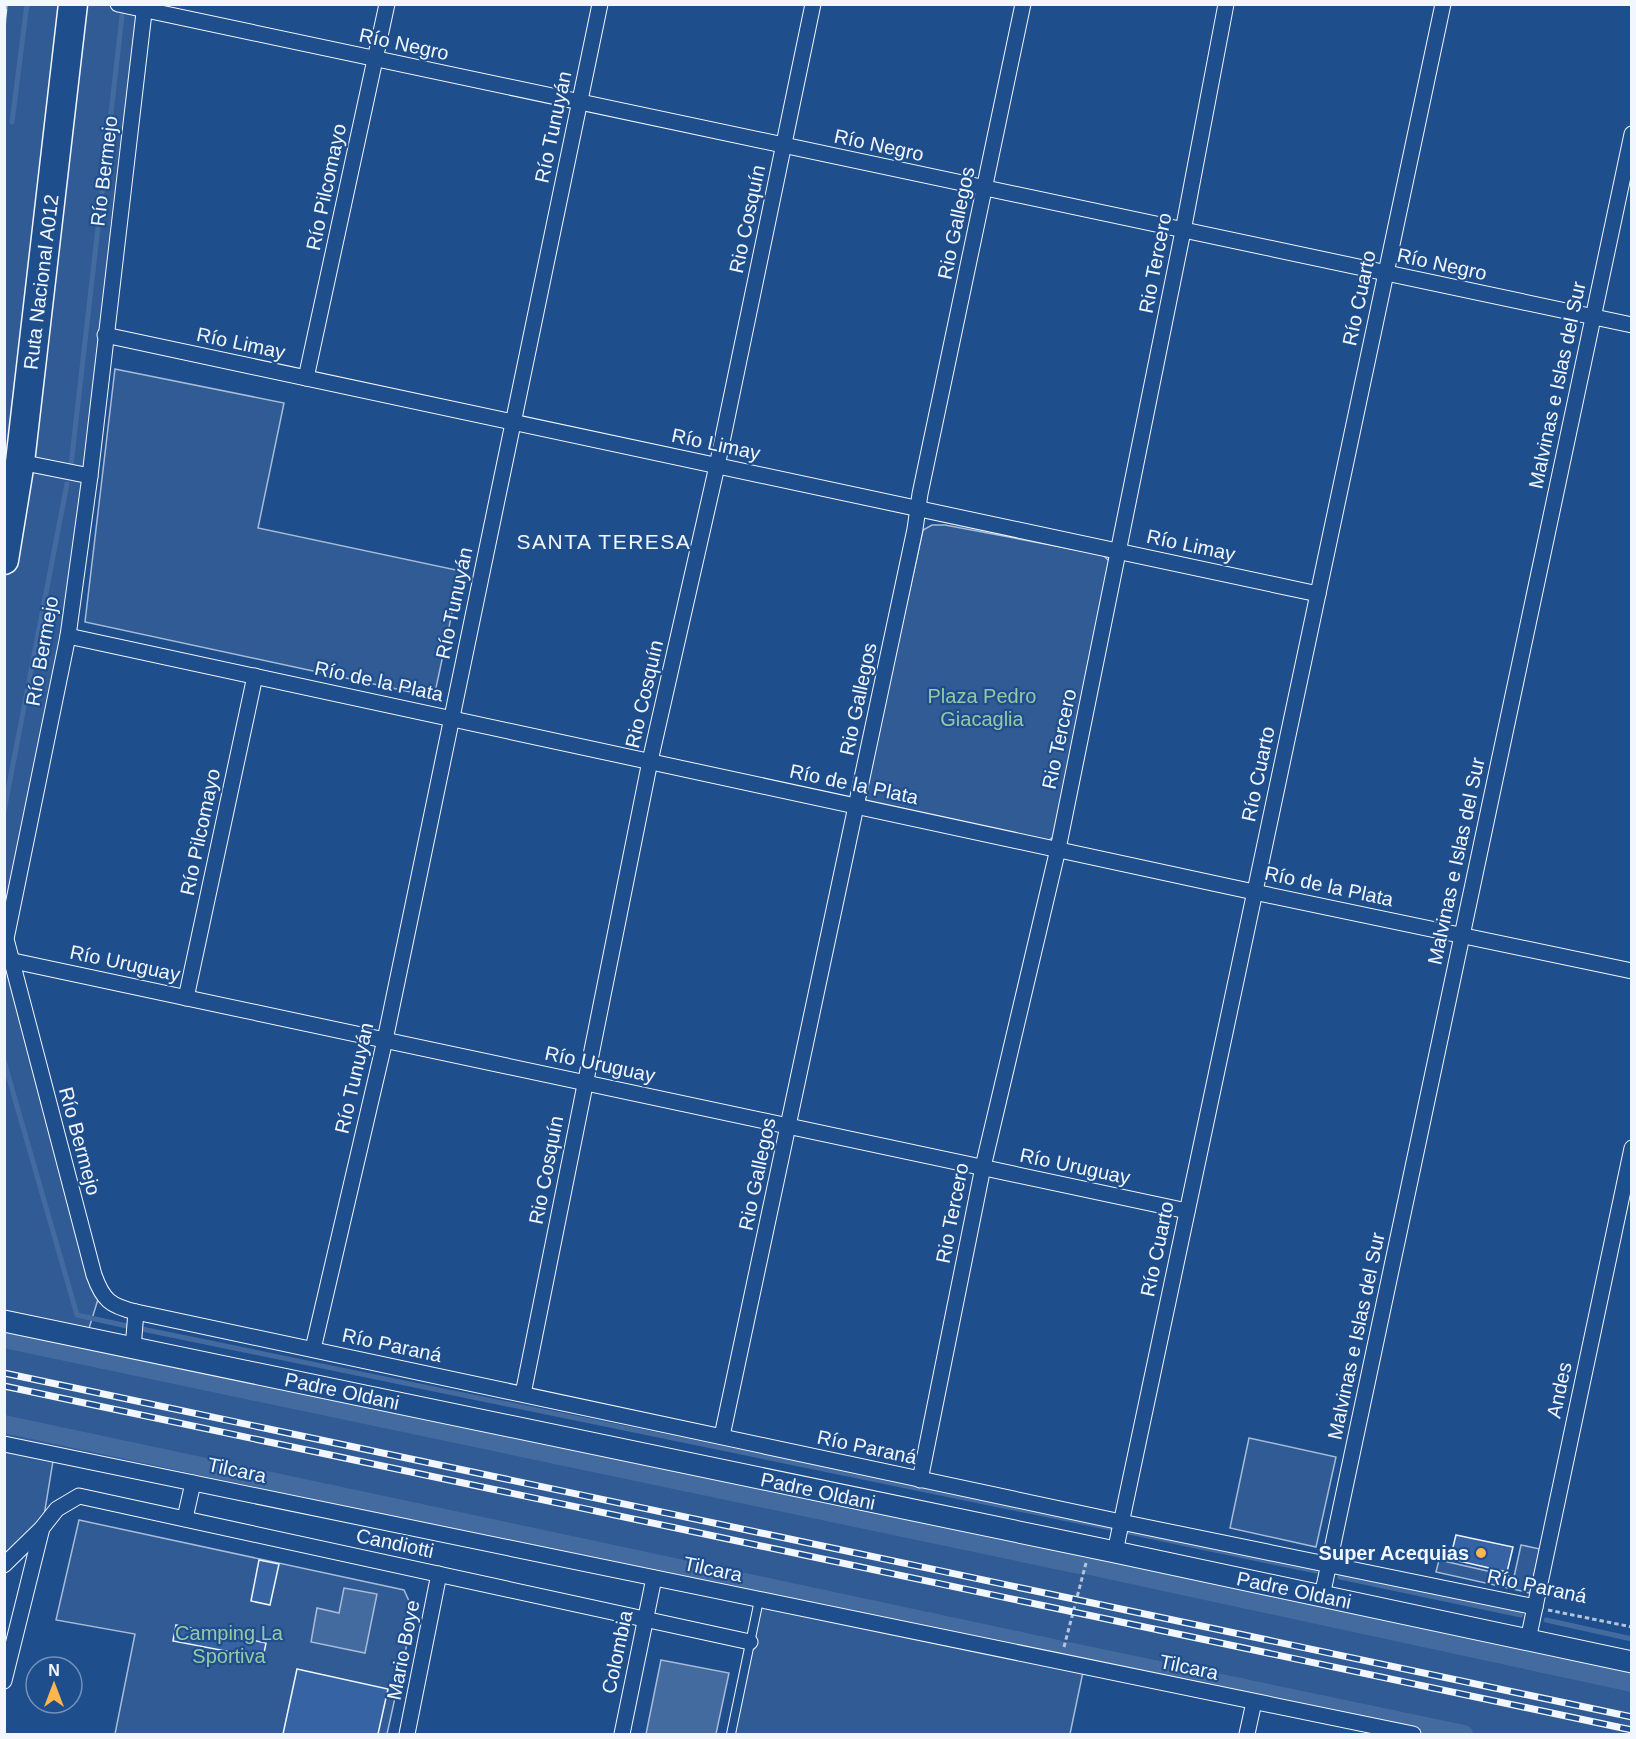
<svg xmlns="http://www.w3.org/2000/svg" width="1636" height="1739" font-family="Helvetica,sans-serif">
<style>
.built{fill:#305b95;stroke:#a8bbd7;stroke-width:1.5}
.water{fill:#446ba0;stroke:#a8bbd7;stroke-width:1.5}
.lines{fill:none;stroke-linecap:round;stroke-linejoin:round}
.stream{stroke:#446ba0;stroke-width:5}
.canal{stroke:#446ba0;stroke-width:18}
.building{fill:#3563a3;stroke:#f2f6ff;stroke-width:1.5}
.lane-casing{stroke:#f2f6ff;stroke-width:10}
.street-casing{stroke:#f2f6ff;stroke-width:17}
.secondary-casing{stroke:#f2f6ff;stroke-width:23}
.highway-casing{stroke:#f2f6ff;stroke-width:31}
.path{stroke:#b3c4dc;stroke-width:3;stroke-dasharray:4.5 3;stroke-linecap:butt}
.lane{stroke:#1f4e8c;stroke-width:8}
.street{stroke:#1f4e8c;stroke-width:15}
.secondary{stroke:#1f4e8c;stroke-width:21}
.highway{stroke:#1f4e8c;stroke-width:28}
.rail-casing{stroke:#f2f6ff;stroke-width:7}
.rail{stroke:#1f4e8c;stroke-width:4.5;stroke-dasharray:14;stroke-linecap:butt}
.fence{stroke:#f2f6ff;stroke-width:1.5;stroke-dasharray:8 3;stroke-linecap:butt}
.poi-dot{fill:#ffb74d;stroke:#1f4e8c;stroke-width:2}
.labels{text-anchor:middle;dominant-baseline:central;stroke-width:4.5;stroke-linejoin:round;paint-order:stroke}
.street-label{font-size:20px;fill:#f2f6ff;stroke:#1f4e8c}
.park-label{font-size:20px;fill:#97c8a6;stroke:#1f4e8c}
.poi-label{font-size:20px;font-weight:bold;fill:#f2f6ff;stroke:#1f4e8c;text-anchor:end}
.neighbourhood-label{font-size:21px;letter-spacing:1.5px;fill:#f2f6ff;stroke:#1f4e8c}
</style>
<rect width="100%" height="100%" fill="#1f4e8c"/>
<g class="built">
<path d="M7,5H145L90,476L6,939L100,1293L86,1338L1631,1662V1734H1413L1084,1667L1070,1734H731L759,1600L54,1455L42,1528L5,1565V28Z"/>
<path d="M115,369L284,403L258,528L461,571L434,697L85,622Z"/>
<path d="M932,525H945L1103,555L1110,562L1054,836L1047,842L869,804L865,799L866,787L923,530Z"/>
<path d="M1249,1438L1336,1457L1316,1547L1230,1528Z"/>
<path d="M79,1520L404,1590L414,1612L387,1734H115L135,1634L56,1620Z"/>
<path d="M1521,1545L1540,1549L1530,1593L1436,1572L1439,1560L1514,1577Z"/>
</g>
<g class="water">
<path d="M344,1588L377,1594L365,1653L311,1642L317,1608L339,1613Z"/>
<path d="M661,1660L729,1673L716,1734H646Z"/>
</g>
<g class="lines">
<g class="stream">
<path d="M12,122L27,4"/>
<path d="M71,465L122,16"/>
<path d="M4,811L67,484"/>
<path d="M4,1061L77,1315L127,1326"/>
<path d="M142,1329L1111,1528"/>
<path d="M1129,1532L1316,1571"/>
<path d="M1340,1577L1521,1615"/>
<path d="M1546,1620L1632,1639"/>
</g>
<g class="canal">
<path d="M4,1339L1079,1565"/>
<path d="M4,1424L1058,1649"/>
<path d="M1090,1566L1632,1683"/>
<path d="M1068,1651L1464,1734"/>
</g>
</g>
<g class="building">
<path d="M1456,1535L1513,1547L1507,1572L1450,1559Z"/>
<path d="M259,1560L279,1564L270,1605L251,1601Z"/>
<path d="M176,1625L266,1643L263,1658L173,1641Z"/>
<path d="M297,1669L388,1689L378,1734H283Z"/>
</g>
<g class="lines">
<defs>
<path id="lane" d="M731,1734L759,1600"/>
<g id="street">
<path d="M118,4L1632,325"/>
<path d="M145,4L90,476L68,636L6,939L94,1275C103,1300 110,1306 136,1312L1121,1522L1535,1607"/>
<path d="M105,335L1318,594"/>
<path d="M306,378L387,4"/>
<path d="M20,462L90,476"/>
<path d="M68,636L1254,892L1632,971"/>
<path d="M4,959L1187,1211"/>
<path d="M186,998L255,676"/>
<path d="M133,1348L136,1312"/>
<path d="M313,1349L385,1040L600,4"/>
<path d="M523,1394L650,761L717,466L813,4"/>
<path d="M722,1436L915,529L920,494L1023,4"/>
<path d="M4,1444L1413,1734"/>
<path d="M920,1480L983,1167L1058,849L1183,231L1226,4"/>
<path d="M185,1518L193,1483"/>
<path d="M1115,1552L1443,4"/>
<path d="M4,1565L42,1528L57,1509L79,1496L750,1642"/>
<path d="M1322,1596L1632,134"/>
<path d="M1528,1640L1632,1148"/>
<path d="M4,1681L42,1528"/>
<path d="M407,1734L439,1574"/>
<path d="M622,1734L654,1578"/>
<path d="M1247,1734L1254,1702"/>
</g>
<path id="secondary" d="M4,1321L1115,1552L1632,1662"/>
<path id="highway" d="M4,560L20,462L73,4"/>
</defs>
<use href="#lane" class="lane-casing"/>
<use href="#street" class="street-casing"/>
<use href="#secondary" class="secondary-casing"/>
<use href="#highway" class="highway-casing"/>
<g class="path">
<path d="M1548,1610L1632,1627"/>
<path d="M1064,1647L1086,1563"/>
</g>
<use href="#lane" class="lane"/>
<use href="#street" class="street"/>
<use href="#secondary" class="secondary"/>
<use href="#highway" class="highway"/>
<defs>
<g id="rail">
<path d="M4,1373L1632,1717"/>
<path d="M4,1386L1632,1730"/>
</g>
</defs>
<use href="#rail" class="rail-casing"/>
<use href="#rail" class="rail"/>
<path class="fence" d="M4,28L7,4"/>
</g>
<circle class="poi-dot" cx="1481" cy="1553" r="6"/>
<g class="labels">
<g class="street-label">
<text transform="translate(404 44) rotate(12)">Río Negro</text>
<text transform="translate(553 127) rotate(-78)">Río Tunuyán</text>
<text transform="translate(879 145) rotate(12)">Río Negro</text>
<text transform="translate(104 171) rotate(-83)">Río Bermejo</text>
<text transform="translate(326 187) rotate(-78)">Río Pilcomayo</text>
<text transform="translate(747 219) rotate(-78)">Rio Cosquín</text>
<text transform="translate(956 223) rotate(-78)">Rio Gallegos</text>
<text transform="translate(1155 263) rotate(-79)">Rio Tercero</text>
<text transform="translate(1442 264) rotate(12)">Río Negro</text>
<text transform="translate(41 282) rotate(-83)">Ruta Nacional A012</text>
<text transform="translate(1359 298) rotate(-78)">Río Cuarto</text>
<text transform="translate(241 343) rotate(12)">Río Limay</text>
<text transform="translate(1557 385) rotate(-78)">Malvinas e Islas del Sur</text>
<text transform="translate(716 444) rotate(12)">Río Limay</text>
<text transform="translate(1191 545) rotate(12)">Río Limay</text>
<text transform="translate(454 603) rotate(-78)">Río Tunuyán</text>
<text transform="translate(42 651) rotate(-80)">Río Bermejo</text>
<text transform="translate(379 681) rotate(12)">Río de la Plata</text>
<text transform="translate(644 694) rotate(-77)">Rio Cosquín</text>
<text transform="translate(858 699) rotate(-78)">Rio Gallegos</text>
<text transform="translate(1059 739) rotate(-78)">Rio Tercero</text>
<text transform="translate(1258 774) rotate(-78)">Río Cuarto</text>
<text transform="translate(854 784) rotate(12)">Río de la Plata</text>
<text transform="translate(200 832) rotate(-78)">Río Pilcomayo</text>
<text transform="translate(1456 861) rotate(-78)">Malvinas e Islas del Sur</text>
<text transform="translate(1329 886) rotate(12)">Río de la Plata</text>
<text transform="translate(125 963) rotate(12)">Río Uruguay</text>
<text transform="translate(600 1064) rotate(12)">Río Uruguay</text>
<text transform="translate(354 1078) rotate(-77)">Río Tunuyán</text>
<text transform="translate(80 1141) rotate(75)">Río Bermejo</text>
<text transform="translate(1075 1166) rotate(12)">Río Uruguay</text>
<text transform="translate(546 1170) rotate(-79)">Rio Cosquín</text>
<text transform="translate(757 1174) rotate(-78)">Rio Gallegos</text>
<text transform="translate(952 1213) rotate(-79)">Rio Tercero</text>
<text transform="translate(1157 1249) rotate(-78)">Río Cuarto</text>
<text transform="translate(1356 1336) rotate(-78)">Malvinas e Islas del Sur</text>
<text transform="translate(392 1345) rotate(12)">Río Paraná</text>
<text transform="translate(1559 1390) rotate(-78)">Andes</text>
<text transform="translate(342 1391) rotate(12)">Padre Oldani</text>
<text transform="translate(867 1447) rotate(12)">Río Paraná</text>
<text transform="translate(237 1470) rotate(12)">Tilcara</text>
<text transform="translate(818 1491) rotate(12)">Padre Oldani</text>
<text transform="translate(395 1543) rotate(12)">Candiotti</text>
<text transform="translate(713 1569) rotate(12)">Tilcara</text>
<text transform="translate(1537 1586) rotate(12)">Río Paraná</text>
<text transform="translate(1294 1590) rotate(12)">Padre Oldani</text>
<text transform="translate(403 1650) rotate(-79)">Mario Boye</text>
<text transform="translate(617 1652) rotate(-78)">Colombia</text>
<text transform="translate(1189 1667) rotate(12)">Tilcara</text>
</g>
<g class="park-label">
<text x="982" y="696">Plaza Pedro<tspan x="982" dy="23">Giacaglia</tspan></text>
<text x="229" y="1633">Camping La<tspan x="229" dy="23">Sportiva</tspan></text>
</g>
<g class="poi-label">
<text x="1469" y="1553">Super Acequias</text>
</g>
<g class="neighbourhood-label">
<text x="604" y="541">SANTA TERESA</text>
</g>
</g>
<rect width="1636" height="1739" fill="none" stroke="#f2f6ff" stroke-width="12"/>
<g transform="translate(54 1685)"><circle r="28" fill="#1f4e8c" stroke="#7391ba" stroke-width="1.5"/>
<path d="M0-4.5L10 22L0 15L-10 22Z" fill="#ffb74d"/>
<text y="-9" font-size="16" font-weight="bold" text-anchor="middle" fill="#f2f6ff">N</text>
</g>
</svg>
